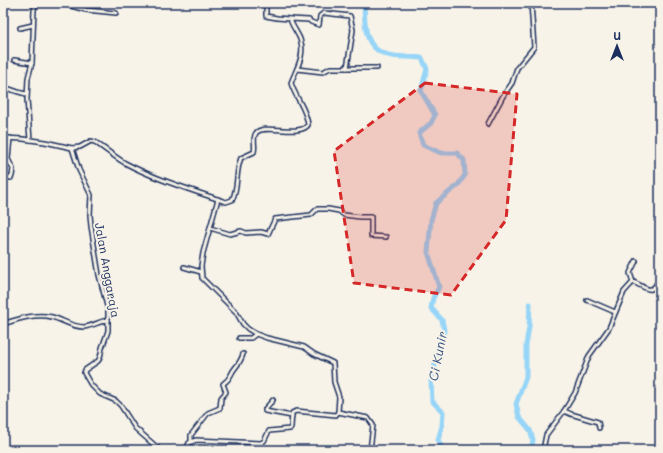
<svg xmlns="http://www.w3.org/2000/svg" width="663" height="453" font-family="Mali,sans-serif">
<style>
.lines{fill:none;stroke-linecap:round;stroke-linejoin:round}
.river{stroke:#97d5f8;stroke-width:5}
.street-casing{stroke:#1b2f5e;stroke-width:6}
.street{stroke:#f7f3e8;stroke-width:3}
.marked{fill:#d62828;fill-opacity:0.2;stroke:#d62828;stroke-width:3;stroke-dasharray:8 5;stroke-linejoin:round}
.labels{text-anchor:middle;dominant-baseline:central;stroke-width:4;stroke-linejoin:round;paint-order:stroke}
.street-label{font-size:12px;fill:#1b2f5e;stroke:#f7f3e8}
.water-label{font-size:13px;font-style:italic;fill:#3a5884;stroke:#f7f3e8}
</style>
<rect width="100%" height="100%" fill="#f7f3e8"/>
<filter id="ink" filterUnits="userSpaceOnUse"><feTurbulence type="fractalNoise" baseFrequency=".025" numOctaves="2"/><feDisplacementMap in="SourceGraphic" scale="8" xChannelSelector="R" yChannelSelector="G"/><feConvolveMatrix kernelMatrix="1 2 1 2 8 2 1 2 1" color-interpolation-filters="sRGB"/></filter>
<g filter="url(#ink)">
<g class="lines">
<g class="river">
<path d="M364,3C365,25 363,48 388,55C398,58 411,56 422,58L427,69L421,91L435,115L431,123L419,133L423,145L441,153H457L464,160L465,175L458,185L436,203L431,220L428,252L439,287L433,298L431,308L442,320L444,330L431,380L432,401L443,412L442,426L438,440L443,450"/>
<path d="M530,304L529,327L526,345V377L516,404L519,417L530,430L533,440L531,450"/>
</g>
<defs>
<g id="street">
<path d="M60,3L86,10L116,13"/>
<path d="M290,19L309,20L311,22L319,25L320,16L324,13L350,16L353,30L347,68"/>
<path d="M20,28L33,25"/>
<path d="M14,60L32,63"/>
<path d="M297,69L323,72L330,68H377"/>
<path d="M3,87C11,89 18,93 27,94"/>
<path d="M488,124L503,96L512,83L517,68L534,47L531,3"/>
<path d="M3,138L23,139L45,142L72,148L79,170L91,195L90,215L91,226L99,275L108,310V331L102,348L100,358L98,361L85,370L84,373L91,385L100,394L116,401L121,406L135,428L160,450"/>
<path d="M30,140L27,99L28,78L32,63L34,10L36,3"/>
<path d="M72,148L80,147L91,141L95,142C105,149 115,157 125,163C157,180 192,190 226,202L232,200C239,187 235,172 241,158L254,152C256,146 252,138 256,133C263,123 300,137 308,125C307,110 295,97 291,83C296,69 306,55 300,39C297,32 292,26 290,19L277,18L266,16V3"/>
<path d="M3,177L11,178L12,176L13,169L8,159L10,138"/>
<path d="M218,199L203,253L201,266L202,278L236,312L243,324L248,329L256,334L267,338L304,347L314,354L333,363L334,382L339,397L338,412"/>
<path d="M210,228L230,234L241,231L246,233L261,232L268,234L275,219L311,215L317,209H328L339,211L344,215L360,217H371V236L386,237"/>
<path d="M184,267L201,272"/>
<path d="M633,282L630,273L636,261"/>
<path d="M587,300L615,312"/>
<path d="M3,324C18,319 35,313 52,317C63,320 72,327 84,327C93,326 100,321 108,320"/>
<path d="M239,338H251L256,334"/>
<path d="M273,400L265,409V411L292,416"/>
<path d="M564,411L571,414L598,422L599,428"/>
<path d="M191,441V435L208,413L220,408L221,398L226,392L223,384C230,379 229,378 233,371C237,365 241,362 243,354"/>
<path d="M186,450L189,443L196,440L261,443L264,441L269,431L290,429L291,427L292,413L296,411L336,415L338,412L368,418L373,425L370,450"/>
<path d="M543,450L546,435L564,411L575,393L589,356L609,328L624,292L633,282C648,288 651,297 660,277"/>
</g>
</defs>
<use href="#street" class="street-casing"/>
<use href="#street" class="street"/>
</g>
</g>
<path class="marked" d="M425,83L517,94L506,220L451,295L354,283L334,151Z"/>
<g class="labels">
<g class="street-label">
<text transform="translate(108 270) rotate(80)">Jalan Anggaraja</text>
</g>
<g class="water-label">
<text transform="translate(437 356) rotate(-79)">Ci Kunir</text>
</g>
</g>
<rect width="663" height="453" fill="none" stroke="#f7f3e8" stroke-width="16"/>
<rect x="8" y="8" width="647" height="437" fill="none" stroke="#1b2f5e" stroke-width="1.5" filter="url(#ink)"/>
<g transform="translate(617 46)" stroke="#f7f3e8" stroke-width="3" paint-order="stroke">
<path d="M0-3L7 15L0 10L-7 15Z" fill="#1b2f5e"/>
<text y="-6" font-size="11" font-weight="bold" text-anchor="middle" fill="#1b2f5e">U</text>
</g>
</svg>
